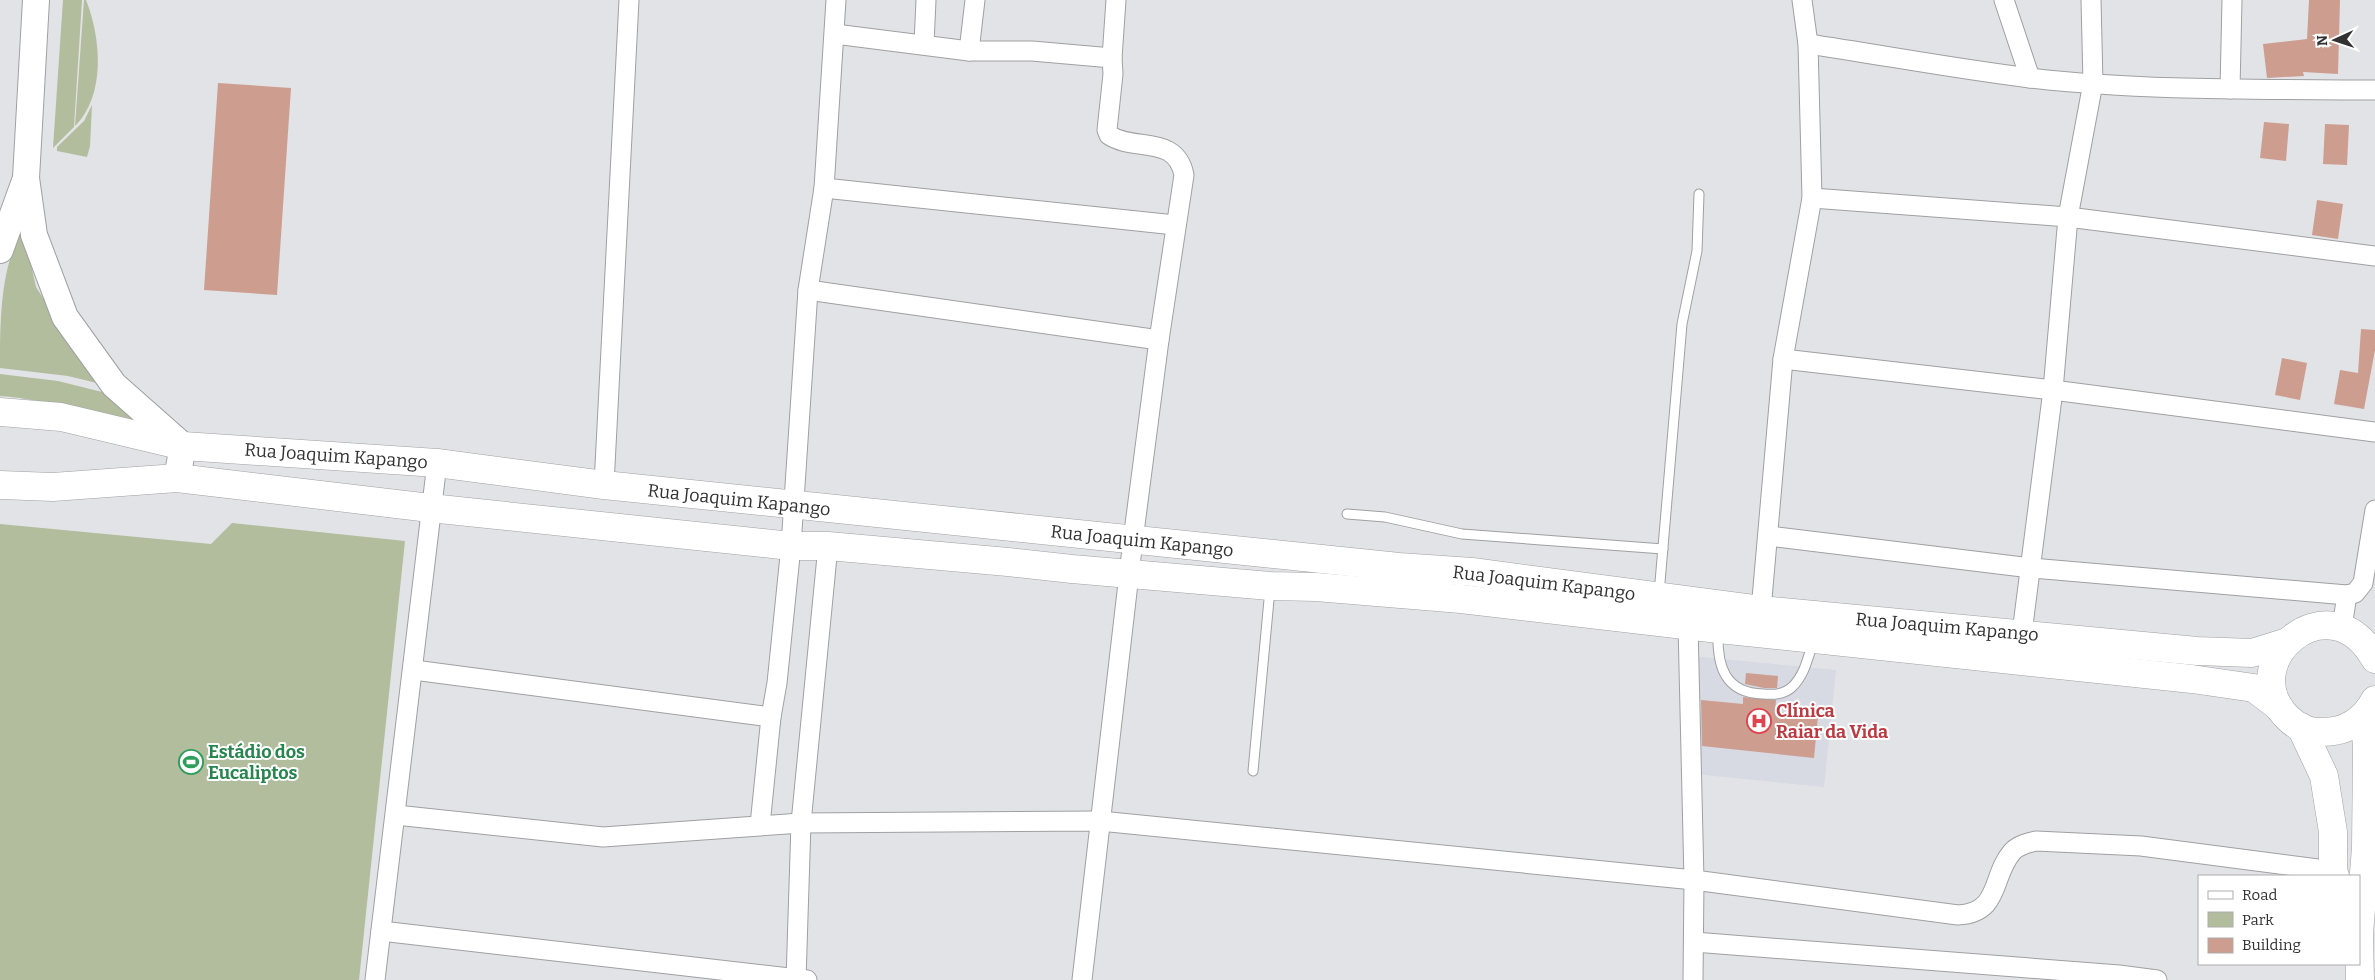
<svg xmlns="http://www.w3.org/2000/svg" width="2375" height="980" font-family="Bitter,serif">
<style>
.built{fill:#d7d9e3}
.green{fill:#b1bd9d}
.building{fill:#cd9d90}
.lines{fill:none;stroke-linecap:round;stroke-linejoin:round}
.lane-casing{stroke:#a0a0a3;stroke-width:11}
.street-casing{stroke:#a0a0a3;stroke-width:21}
.secondary-casing{stroke:#a0a0a3;stroke-width:28}
.primary-casing{stroke:#a0a0a3;stroke-width:29}
.lane{stroke:#fff;stroke-width:9}
.street{stroke:#fff;stroke-width:19}
.secondary{stroke:#fff;stroke-width:26}
.primary{stroke:#fff;stroke-width:28}
.labels{text-anchor:middle;dominant-baseline:central;stroke-width:4;stroke-linejoin:round;paint-order:stroke}
.street-label{font-size:18px;fill:#323233;stroke:#fff}
.health-label{font-size:18px;font-weight:bold;fill:#be3a42;stroke:#fff;text-anchor:start}
.leisure-label{font-size:18px;font-weight:bold;fill:#27864d;stroke:#fff;text-anchor:start}
</style>
<rect width="100%" height="100%" fill="#e2e3e6"/>
<path class="built" d="M1691,656L1836,670L1824,787L1684,773Z"/>
<g class="green">
<path d="M63,0H82L74,127L53,148Z"/>
<path d="M84,0H86C101,38 106,95 75,126Z"/>
<path d="M92,105L90,146L87,157L57,151V147L84,121Z"/>
<path d="M23,229L36,287L82,359L105,385L68,376L0,368C0,323 0,266 23,229Z"/>
<path d="M0,374L58,381L110,394L143,423C95,418 49,399 0,396Z"/>
<path d="M232,523L405,541L359,980H0V524L211,544Z"/>
</g>
<g class="building">
<path d="M2309,0H2340L2338,74L2303,72L2304,76L2267,78L2263,44L2307,39Z"/>
<path d="M218,83L291,88L277,295L204,290Z"/>
<path d="M2264,122L2289,124L2286,161L2260,158Z"/>
<path d="M2325,124L2349,125L2347,165L2323,164Z"/>
<path d="M2317,200L2343,204L2338,239L2312,235Z"/>
<path d="M2361,329L2375,330V350L2364,409L2334,404L2340,370L2358,373Z"/>
<path d="M2282,358L2307,363L2300,400L2275,395Z"/>
<path d="M1746,673L1778,676L1777,688H1764L1745,684Z"/>
<path d="M1743,697L1776,700L1775,712L1818,716L1814,758L1702,746L1701,700L1743,704Z"/>
</g>
<g class="lines">
<defs>
<g id="lane">
<path d="M1347,514L1385,517L1462,534L1663,549"/>
<path d="M1659,594L1682,324L1697,251L1699,194"/>
<path d="M1718,632C1717,665 1724,693 1763,694C1773,695 1784,695 1792,687C1804,676 1808,658 1813,642"/>
<path d="M1253,771L1270,589"/>
</g>
<g id="street">
<path d="M2004,0L2030,78"/>
<path d="M835,34L969,51H1032L1112,58L1113,74L1107,130L1109,135C1134,152 1176,134 1184,175L1159,340L1133,540L1082,980"/>
<path d="M924,44L926,0"/>
<path d="M1808,44C1882,55 1956,69 2030,78C2144,91 2260,89 2375,90"/>
<path d="M969,51L975,0"/>
<path d="M1112,58L1116,0"/>
<path d="M2230,89L2232,0"/>
<path d="M824,188L1175,225"/>
<path d="M1812,198L2068,217L2375,256"/>
<path d="M808,290L1159,340"/>
<path d="M1783,359L2053,390L2375,432"/>
<path d="M604,485L629,0"/>
<path d="M1769,536L2031,568L2347,595L2355,593L2363,583L2375,510"/>
<path d="M1761,610L1783,359L1812,198L1808,44L1802,0"/>
<path d="M1688,625L1694,880L1693,980"/>
<path d="M2342,627L2347,595"/>
<path d="M2022,633L2053,390L2068,217L2093,83L2091,0"/>
<path d="M414,670L771,717L777,683L791,546L808,290L824,188L836,0"/>
<path d="M396,815L603,837L801,823L1100,821L1694,880L1958,915C2001,913 1991,876 2012,852C2018,845 2028,843 2036,841L2141,846L2333,871"/>
<path d="M760,825L771,717"/>
<path d="M381,931L807,980"/>
<path d="M1694,942L2119,975L2157,980"/>
<path d="M375,980L437,463"/>
<path d="M796,980L801,823L828,546"/>
</g>
<g id="secondary">
<path d="M36,0L26,178L34,235L65,317L114,385L183,446L177,478"/>
<path d="M0,250L25,181"/>
</g>
<g id="primary">
<path d="M0,412L61,417L183,446L437,463L604,485L1399,567L1472,572L1761,610L2197,651L2252,653L2284,643"/>
<path d="M0,485L53,487L177,478L430,508L791,546H828L1008,562L1072,569L1270,586L1316,587L1461,599L1719,629L2192,679L2254,688L2279,707"/>
<path d="M2375,659C2329,577 2232,664 2288,718C2297,727 2310,733 2323,732C2347,732 2364,720 2375,700"/>
<path d="M2301,727L2324,776L2333,832V871L2335,876"/>
<path d="M2360,980L2359,934L2366,848L2367,749L2365,716"/>
</g>
</defs>
<use href="#lane" class="lane-casing"/>
<use href="#street" class="street-casing"/>
<use href="#secondary" class="secondary-casing"/>
<use href="#primary" class="primary-casing"/>
<use href="#lane" class="lane"/>
<use href="#street" class="street"/>
<use href="#secondary" class="secondary"/>
<use href="#primary" class="primary"/>
</g>
<defs>
<symbol id="hospital-ring" viewBox="-11 -11 22 22"><circle r="9.5" fill="#fff" stroke="#e0444e" stroke-width="1.5"/><path d="M-5-5h3v3.5h4V-5h3V5h-3V1.5h-4V5h-3Z" fill="#e0444e"/></symbol>
<symbol id="stadium-ring" viewBox="-11 -11 22 22"><circle r="9.5" fill="#fff" stroke="#2e9e5b" stroke-width="1.5"/><path d="M0-5a6.5 5 0 1 0 0 10a6.5 5 0 1 0 0-10ZM-3.5-1.8h7v3.6h-7Z" fill="#2e9e5b"/></symbol>
</defs>
<g fill-rule="evenodd">
<use href="#hospital-ring" x="1745" y="707" width="28" height="28"/>
<use href="#stadium-ring" x="177" y="748" width="28" height="28"/>
</g>
<g class="labels">
<g class="street-label">
<text transform="translate(336 456) rotate(4)">Rua Joaquim Kapango</text>
<text transform="translate(739 500) rotate(6)">Rua Joaquim Kapango</text>
<text transform="translate(1142 541) rotate(6)">Rua Joaquim Kapango</text>
<text transform="translate(1544 583) rotate(7)">Rua Joaquim Kapango</text>
<text transform="translate(1947 627) rotate(5)">Rua Joaquim Kapango</text>
</g>
<g class="health-label">
<text x="1776" y="711">Clínica<tspan x="1776" dy="21">Raiar da Vida</tspan></text>
</g>
<g class="leisure-label">
<text x="208" y="752">Estádio dos<tspan x="208" dy="21">Eucaliptos</tspan></text>
</g>
</g>
<rect x="2198" y="875" width="162" height="90" fill="#ffffff" stroke="#adadad"/>
<rect x="2208" y="891" width="25" height="8" fill="#ffffff" stroke="#adadad"/>
<text x="2242" y="900" font-size="15" fill="#323233">Road</text>
<rect x="2208" y="912" width="25" height="15" fill="#b1bd9d" stroke="#adadad"/>
<text x="2242" y="925" font-size="15" fill="#323233">Park</text>
<rect x="2208" y="938" width="25" height="15" fill="#cd9d90" stroke="#adadad"/>
<text x="2242" y="950" font-size="15" fill="#323233">Building</text>
<g transform="translate(2335 40) rotate(267)" stroke="#ffffff" stroke-width="4" paint-order="stroke">
<path d="M0-4L9 19L0 12L-9 19Z" fill="#323233"/>
<text y="-8" font-size="14" font-weight="bold" text-anchor="middle" fill="#323233">N</text>
</g>
</svg>
